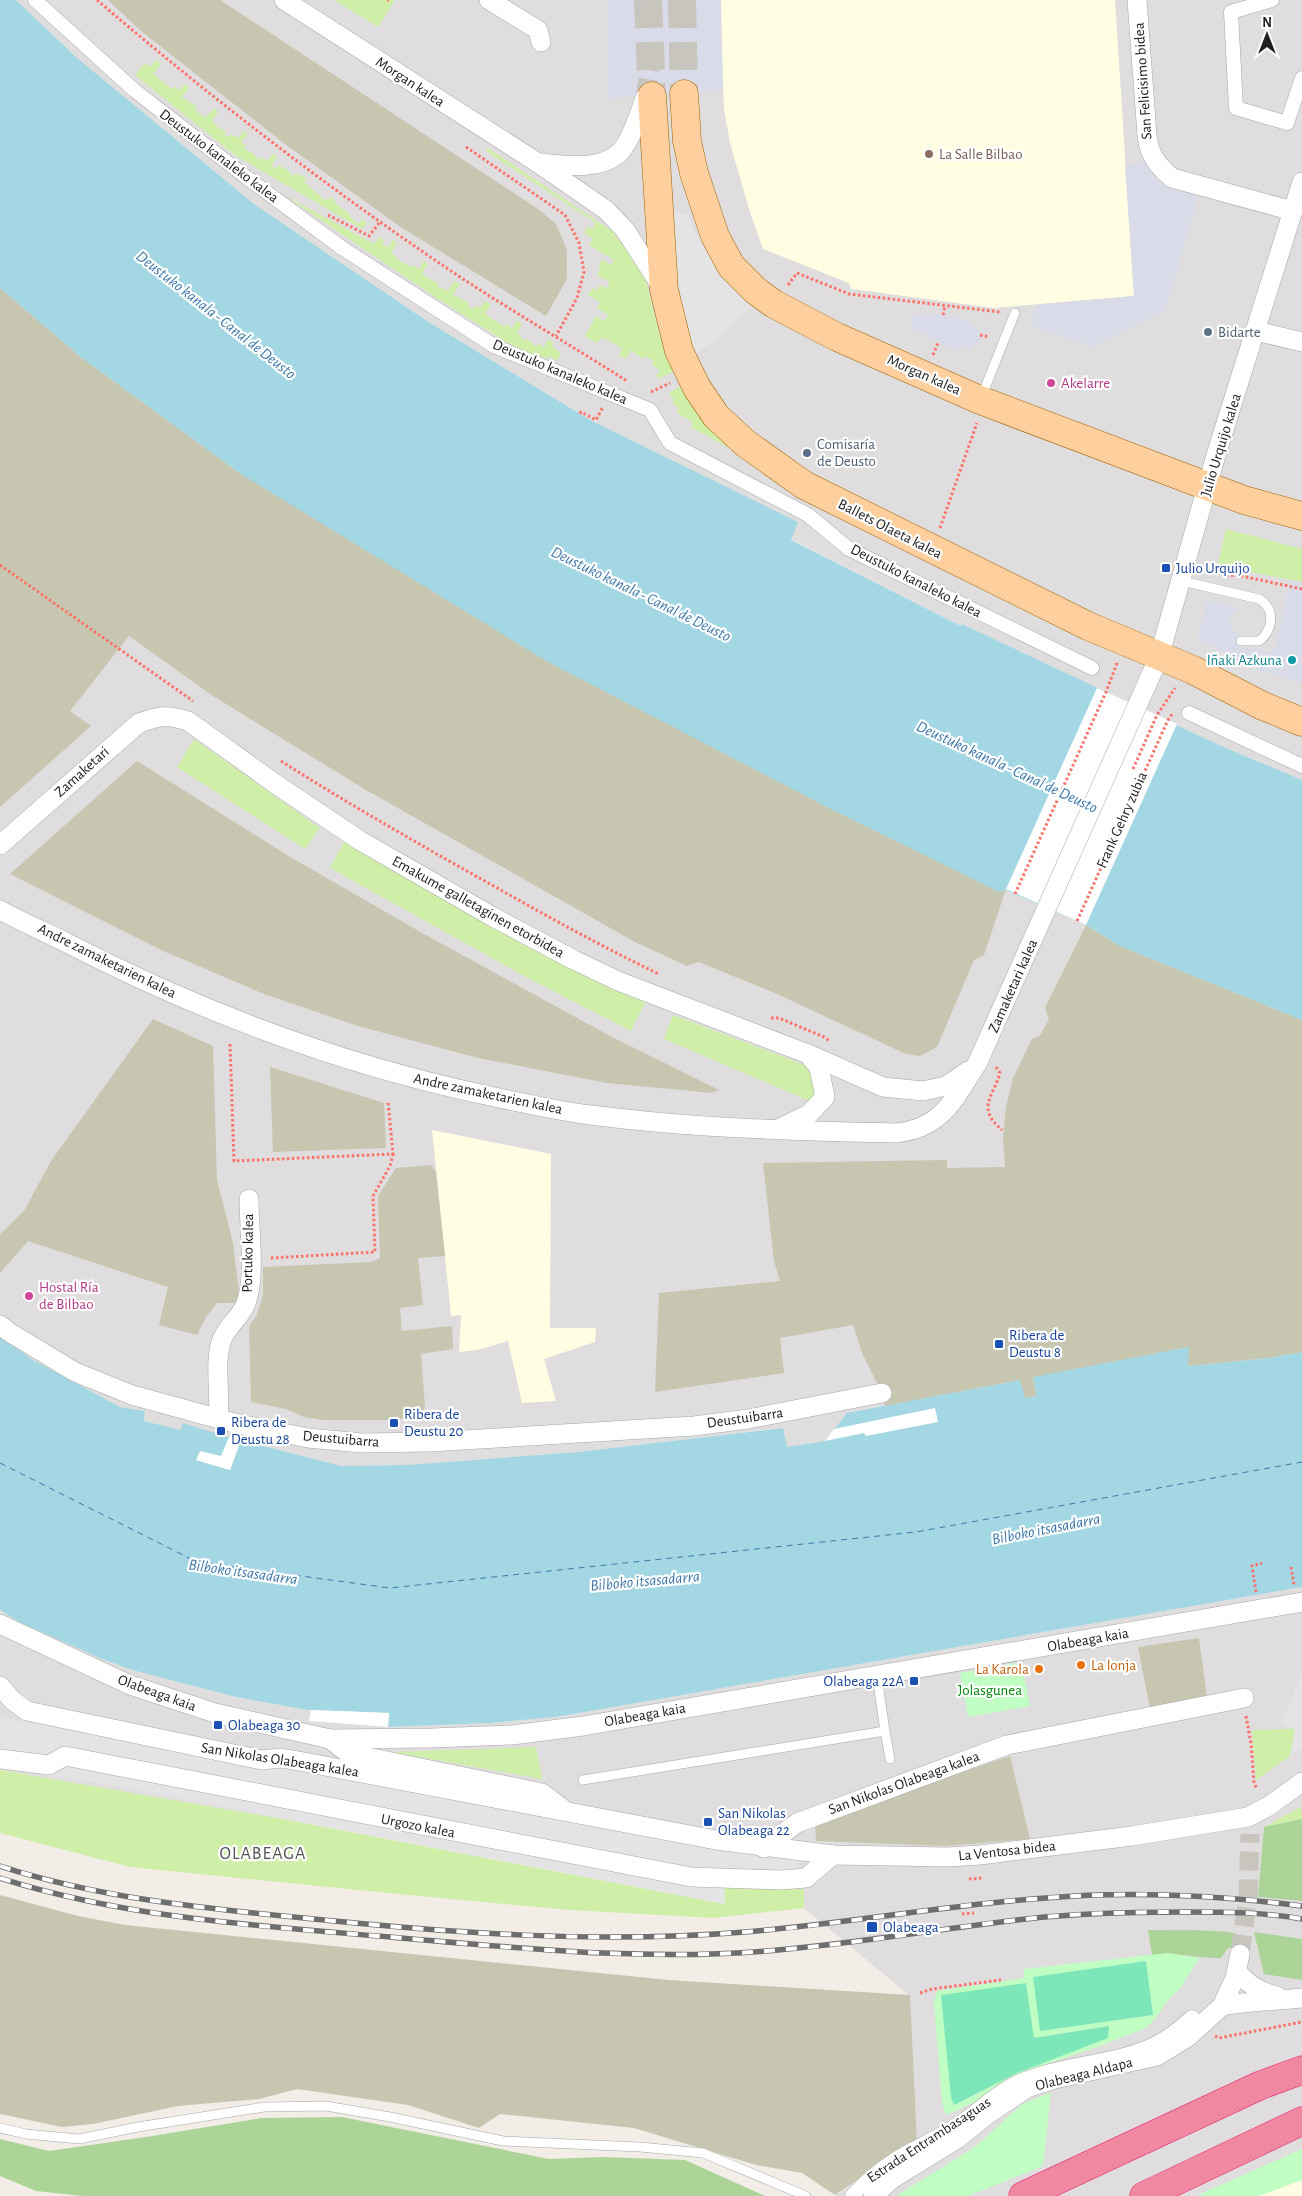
<svg xmlns="http://www.w3.org/2000/svg" width="1302" height="2196" font-family="'Alegreya Sans',sans-serif">
<style>
.residential{fill:#dfdddd}
.education{fill:#fffee2}
.construction{fill:#c7c6b1}
.grass{fill:#cfefa8}
.forest{fill:#acd498}
.park{fill:#c1fec3;fill-rule:evenodd}
.pitch{fill:#7ee7b9}
.parking{fill:#e4e4e4}
.plaza{fill:#dadbe8}
.water{fill:#a3d7e3}
.pier{fill:#fff}
.lines{fill:none;stroke-linecap:round;stroke-linejoin:round}
.ferry{stroke:#3e78a9;stroke-width:1;stroke-dasharray:6 5;stroke-linecap:butt}
.minor-tunnel{stroke:#c8c4be;stroke-width:19;stroke-dasharray:19 9;stroke-linecap:butt}
.primary-tunnel{stroke:#c8c4be;stroke-width:28;stroke-dasharray:28 14;stroke-linecap:butt}
.service-casing{stroke:#a7a7a7;stroke-width:10}
.pedestrian-casing{stroke:#a7a7a7;stroke-width:15}
.minor-casing{stroke:#a7a7a7;stroke-width:20}
.primary-casing{stroke:#9d6100;stroke-width:29}
.motorway-casing{stroke:#eb186a;stroke-width:29}
.path{stroke:#ff726a;stroke-width:3;stroke-dasharray:2.5 2.5;stroke-linecap:butt}
.service{stroke:#fff;stroke-width:9}
.pedestrian{stroke:#fff;stroke-width:14}
.minor{stroke:#fff;stroke-width:19}
.primary{stroke:#ffd09e;stroke-width:28}
.motorway{stroke:#ef88a0;stroke-width:28}
.rail-casing{stroke:#6e6e6e;stroke-width:5.5}
.rail{stroke:#fff;stroke-width:4;stroke-dasharray:11;stroke-linecap:butt}
.education-dot{fill:#8d6e63;stroke:#fff;stroke-width:2}
.service-dot{fill:#5c6f8a;stroke:#fff;stroke-width:2}
.hotel-dot{fill:#d1479c;stroke:#fff;stroke-width:2}
.transit-dot{fill:#1a4fb4;stroke:#fff;stroke-width:2}
.culture-dot{fill:#0f9aa8;stroke:#fff;stroke-width:2}
.food-dot{fill:#e8710a;stroke:#fff;stroke-width:2}
.labels{text-anchor:middle;dominant-baseline:central;stroke-width:4.5;stroke-linejoin:round;paint-order:stroke}
.street-label{font-size:15px;fill:#202020;stroke:#fff}
.education-label{font-size:15px;fill:#785e54;stroke:#fff;text-anchor:start}
.service-label{font-size:15px;fill:#4e5e75;stroke:#fff;text-anchor:start}
.hotel-label{font-size:15px;fill:#b23c85;stroke:#fff;text-anchor:start}
.transit-label{font-size:15px;fill:#164399;stroke:#fff;text-anchor:start}
.culture-label{font-size:15px;fill:#0d838f;stroke:#fff;text-anchor:end}
.food-label{font-size:15px;fill:#c56008;stroke:#fff;text-anchor:start}
.park-label{font-size:15px;fill:#038508;stroke:#fff}
.water-label{font-size:16px;font-style:italic;fill:#3e78a9;stroke:#fff}
.quarter-label{font-size:18px;letter-spacing:1px;fill:#535353;stroke:#fff}
</style>
<rect width="100%" height="100%" fill="#f2ede6"/>
<g class="residential">
<path d="M16,0H1302V780L1219,745L962,624L961,626L791,539L798,522L590,420L427,321L254,204L76,57Z"/>
<path d="M0,288L1006,889L1086,925L1120,946L1302,1020V1352L885,1406L848,1413L825,1441L786,1447L782,1428L578,1452L407,1465L341,1466L241,1440L230,1470L182,1423L181,1430L144,1421L145,1411L120,1407L33,1360L0,1337Z"/>
<path d="M1302,1587V2196H835L917,2140L910,1996L804,1908V1889L288,1820L0,1770V1610L19,1622L102,1659L132,1670L236,1697L308,1710L371,1713L388,1727L490,1723L556,1717Z"/>
</g>
<g class="education">
<path d="M720,0H1115L1134,296L994,308L851,289L849,283L763,249L749,209L730,143L724,109Z"/>
<path d="M432,1130L551,1154L550,1328H596L595,1342L544,1359L556,1401L522,1403L508,1341L478,1350L459,1352L461,1315L451,1316Z"/>
<path d="M1302,2180V2196H1258Z"/>
</g>
<g class="construction">
<path d="M108,0H220L538,209L556,224L567,250V279L546,316L402,228L285,144L141,31Z"/>
<path d="M0,288L82,358L241,474L1006,889L984,955L974,960L937,1047L920,1056L906,1054L777,994L699,962L687,966L635,942L366,790L213,696L129,636L70,711L91,726L0,807Z"/>
<path d="M137,761L292,858L424,934L610,1036L719,1090L712,1093L607,1083L478,1058L358,1026L264,994L161,950L10,874Z"/>
<path d="M1086,925L1120,946L1302,1020V1352L1270,1358L1188,1366V1347L1033,1378L1037,1396L1024,1398L1019,1380L885,1406L882,1393L863,1355L853,1325L780,1338L784,1373L655,1392L659,1293L780,1281L774,1261L763,1163L947,1160V1168L1005,1167L1003,1137L1006,1106L1013,1078L1032,1039L1040,1036L1049,1019L1045,1008Z"/>
<path d="M153,1019L213,1046L217,1180L233,1243L239,1292L237,1303H217L206,1317L197,1335L159,1325L168,1287L28,1241L0,1273V1234L24,1211L51,1161Z"/>
<path d="M270,1067L384,1103L386,1148L273,1152Z"/>
<path d="M431,1165L436,1172L445,1256L418,1258L423,1305L400,1308L402,1331L452,1326L453,1349L421,1354L425,1407L421,1417L392,1420H323L304,1417L286,1409L251,1402L249,1326L257,1315L263,1295V1267L372,1262L380,1258L378,1196L396,1168Z"/>
<path d="M1199,1638L1207,1697L1150,1709L1138,1647Z"/>
<path d="M1010,1756L1030,1839L945,1846L816,1841L815,1825L846,1811Z"/>
<path d="M0,1895L78,1916L125,1925L669,1980L910,1995L917,2140L835,2195L802,2173L756,2165L634,2128L500,2114L479,2128L408,2105L297,2089L259,2099L178,2106L93,2124L62,2127L0,2114Z"/>
</g>
<g class="grass">
<path d="M334,0H395L378,27Z"/>
<path d="M156,60L161,64L153,74L172,89L175,87L179,90L185,84L189,88L182,97L197,107L195,110L205,118L214,108L218,112L212,120L220,130L222,128L226,132L224,134L228,137L231,134L238,138L244,131L248,134L241,142L246,146L244,148L249,152L251,151L259,160L262,157L267,161L273,153L277,157L271,165L276,169L279,165L284,169L285,167L293,176L296,173L300,176L302,175L307,179L304,182L325,200L331,197L336,201L334,203L350,214L349,216L358,224L362,219L367,223L362,229L236,156L135,75L145,63L150,67Z"/>
<path d="M488,148L612,231L638,264L646,281L659,333L674,371L661,378L656,376L660,370L652,365L654,361L645,356L643,359L631,350L626,359L619,355L622,348L602,337L597,343L585,336L596,316L604,321L608,315L597,308L600,302L588,295L593,288L597,290L600,285L607,288L610,282L597,275L601,268L598,266L602,259L611,265L614,260L589,245L593,238L584,233L588,226L592,229L596,223L486,151Z"/>
<path d="M284,195L374,244L379,237L384,241L382,244L388,247L393,240L397,243L391,253L397,257L396,259L411,267L413,265L419,269L424,261L428,264L422,273L427,278L438,283L437,286L448,291L454,281L460,284L453,295L469,303L468,306L473,309L476,306L480,308L485,301L491,305L485,313L494,321L495,320L504,327L507,324L512,328L517,320L522,324L517,333L521,336V338L526,341L527,339L536,347L538,344L544,347L548,339L554,343L552,346L561,353L557,361L548,356L546,359L538,354L535,357L527,351L525,354L438,299Z"/>
<path d="M681,386L691,402L738,453L691,427L693,422L677,413L679,408L672,403L674,400L669,393Z"/>
<path d="M1226,529L1302,549V582L1230,568H1223L1216,573Z"/>
<path d="M194,739L320,828L305,849L177,767Z"/>
<path d="M344,842C442,898 540,961 646,1001L631,1031L526,977L330,868Z"/>
<path d="M673,1015L802,1064L815,1074L818,1088L812,1102L664,1039Z"/>
<path d="M1295,1729L1290,1756L1256,1780L1252,1730Z"/>
<path d="M536,1747L542,1779L391,1752Z"/>
<path d="M0,1770L288,1820L725,1904L724,1887L804,1889V1908L713,1918L570,1910L398,1894L130,1867L0,1833Z"/>
<path d="M1301,1807L1302,1819L1264,1827Z"/>
</g>
<g class="forest">
<path d="M1302,1819V1901L1258,1897L1264,1827Z"/>
<path d="M1148,1930C1177,1931 1207,1929 1235,1933V1947L1228,1948L1221,1958C1198,1958 1175,1952 1152,1955Z"/>
<path d="M1254,1932L1302,1939V1980L1264,1974Z"/>
<path d="M342,2117L549,2159L602,2157L685,2160L765,2196H83L36,2191L0,2176V2139L49,2151L146,2137L262,2118Z"/>
</g>
<g class="park">
<path d="M1021,1662L1030,1706L968,1717L960,1673Z"/>
<path d="M1168,1953L1199,1958L1181,1987L1165,2004L1156,2018L1146,2028L1100,2046L1031,2069L979,2100L946,2115L942,2102L934,2003L937,1991L1024,1978V1969ZM1109,2026L954,2105L1034,2038Z"/>
<path d="M1051,2093L1043,2166L968,2196H896L975,2147L1022,2104Z"/>
<path d="M1302,2149V2180L1258,2196H1196Z"/>
</g>
<g class="pitch">
<path d="M1146,1961L1153,2015L1040,2031L1033,1977Z"/>
<path d="M1026,1983L1034,2038L1109,2026L1108,2038L1015,2074L954,2105L951,2098L941,1995Z"/>
</g>
<g class="parking">
<path d="M670,213H687L695,233L715,263L754,305L714,341L693,355L678,306Z"/>
<path d="M1302,1672V1747L1290,1756L1295,1729L1281,1724Z"/>
<path d="M0,1717L799,1858L804,1889L724,1887L725,1904L98,1783L0,1769Z"/>
</g>
<g class="plaza">
<path d="M607,0H721L723,90L608,98Z"/>
<path d="M1144,161L1157,180L1177,191L1199,194L1166,310L1094,347L1031,326L1035,305L1134,296L1125,166Z"/>
<path d="M935,314L959,318L968,321L979,331L980,340L970,348L953,349L914,329L911,325V318L915,315Z"/>
<path d="M1290,580L1302,582V683L1261,671L1198,639L1206,600L1239,608L1232,615L1230,624L1234,631L1242,636L1240,647L1271,652L1275,647Z"/>
</g>
<g class="water">
<path d="M0,0H16L76,57L254,204L427,321L590,420L798,522L791,540L961,626L962,624L1219,745L1302,780V1020L1120,946L1086,925L1006,890L999,892L831,809L548,662L241,474L82,358L0,288Z"/>
<path d="M0,1337L33,1360L120,1407L145,1411L144,1421L181,1430L182,1423L229,1437L221,1457L196,1460L230,1470L241,1440L341,1466L407,1465L578,1452L783,1428L787,1447L825,1441L847,1413L1020,1380L1025,1398L1037,1396L1033,1377L1189,1347L1188,1366L1270,1358L1302,1352V1587L556,1717L490,1723L388,1727L389,1713L308,1710L236,1697L132,1670L102,1659L19,1622L0,1610Z"/>
</g>
<g class="pier">
<path d="M1097,688L1177,724L1086,925L1006,889Z"/>
<path d="M935,1408L938,1422L866,1436L864,1433L825,1441L834,1429Z"/>
<path d="M229,1437L241,1440L230,1470L196,1460L200,1451L221,1456Z"/>
<path d="M311,1710L389,1713L388,1727L309,1721Z"/>
</g>
<g class="lines">
<path class="ferry" d="M0,1463L197,1562L390,1588L916,1532L1302,1462"/>
<g class="minor-tunnel">
<path d="M645,98L650,67"/>
<path d="M1240,1954L1248,1897L1250,1834"/>
</g>
<g class="primary-tunnel">
<path d="M648,0L652,96"/>
<path d="M682,0L684,94"/>
</g>
<defs>
<g id="service">
<path d="M981,398L1015,313"/>
<path d="M1182,581L1259,599C1276,609 1273,630 1259,641H1241"/>
<path d="M885,1731L890,1759"/>
<path d="M583,1780L885,1731L877,1676"/>
<path d="M0,2128L26,2134L79,2139L138,2127L264,2107L326,2106L390,2117L503,2141L640,2147L703,2153L806,2196"/>
</g>
<g id="pedestrian">
<path d="M35,0L134,90L246,177L342,248L494,346L650,410L670,443L808,515L849,549L1092,668"/>
<path d="M1272,0L1231,12L1236,108L1287,123L1302,78"/>
<path d="M1189,713L1302,766"/>
<path d="M852,2196C869,2177 889,2162 911,2150C928,2141 946,2133 961,2122C982,2107 1002,2087 1027,2078C1066,2063 1110,2063 1148,2047C1165,2040 1178,2029 1192,2017L1201,2025"/>
</g>
<g id="minor">
<path d="M284,0L538,163L606,210L625,230L663,289"/>
<path d="M489,0L538,30L541,42"/>
<path d="M1137,0L1147,135C1149,155 1157,165 1172,178L1293,211"/>
<path d="M541,163C565,165 597,171 618,154C630,144 640,113 645,98"/>
<path d="M1256,331L1302,342"/>
<path d="M0,845L139,723C159,716 167,714 188,721L277,785L359,840L493,917L574,960L618,981L808,1054L883,1087L923,1091L946,1086L968,1071"/>
<path d="M0,910C22,922 45,932 67,943C201,1012 342,1065 490,1096C523,1103 557,1111 591,1115C692,1128 794,1131 896,1133C943,1128 953,1100 977,1064L1159,657L1216,455L1302,182"/>
<path d="M778,1129L809,1114L825,1097L819,1068L808,1054"/>
<path d="M0,1325L9,1332L75,1372L132,1395L234,1423L308,1438L362,1443L430,1442L694,1426L748,1419L882,1393"/>
<path d="M218,1419C221,1394 214,1366 221,1342C226,1326 241,1318 246,1303C256,1277 249,1228 249,1199"/>
<path d="M0,1624L130,1685L215,1713L330,1739L432,1738L512,1735L583,1726L1302,1602"/>
<path d="M0,1686L12,1700L27,1711L262,1760L281,1758L304,1762L716,1840L833,1855L948,1857L980,1855L1132,1836L1248,1817L1269,1806L1302,1782"/>
<path d="M330,1739L348,1753L542,1793L563,1809"/>
<path d="M0,1759L49,1765L65,1756L691,1877L781,1880L806,1878L833,1855"/>
<path d="M764,1848L797,1823L1007,1745L1244,1698"/>
<path d="M1237,1971C1248,1985 1260,1992 1277,1996"/>
<path d="M1222,2006C1249,2001 1275,2001 1302,1998"/>
<path d="M873,2196L892,2179L957,2139L988,2114L1027,2088L1055,2079L1157,2056L1188,2037L1222,2006L1235,1978L1240,1954"/>
</g>
<g id="primary">
<path d="M684,94L687,141L694,173L715,236L731,266L756,291L774,304L837,337L980,400L1244,500L1302,516"/>
<path d="M652,96L664,290L679,351L697,388L716,416L745,443L804,485L1088,626L1193,670L1263,706L1302,722"/>
</g>
<g id="motorway">
<path d="M1023,2196L1261,2085L1302,2070"/>
<path d="M1144,2196L1302,2121"/>
</g>
</defs>
<use href="#service" class="service-casing"/>
<use href="#pedestrian" class="pedestrian-casing"/>
<use href="#minor" class="minor-casing"/>
<use href="#primary" class="primary-casing"/>
<use href="#motorway" class="motorway-casing"/>
<g class="path">
<path d="M97,0C210,97 328,188 451,271C508,309 569,344 627,381"/>
<path d="M387,0H389"/>
<path d="M466,147L565,215L579,243L584,272L577,298L556,336"/>
<path d="M328,215L369,236L380,222"/>
<path d="M788,285L797,273L849,294L1000,312"/>
<path d="M943,315L945,306"/>
<path d="M980,335L989,337"/>
<path d="M933,355L938,343"/>
<path d="M651,392L670,383"/>
<path d="M580,414L581,412L596,420L603,407"/>
<path d="M940,528L977,423"/>
<path d="M0,565L193,701"/>
<path d="M1226,576L1237,575L1302,589"/>
<path d="M281,761C339,798 398,832 458,866C524,903 590,941 659,974"/>
<path d="M1133,769L1157,715L1175,688"/>
<path d="M1015,894L1106,692L1117,663"/>
<path d="M1077,921L1168,720L1173,713"/>
<path d="M771,1018H779L824,1037L830,1041"/>
<path d="M230,1044L234,1161L393,1154L388,1101"/>
<path d="M996,1067L1000,1073C993,1097 976,1108 1002,1130"/>
<path d="M271,1258L375,1252L373,1196L390,1166L393,1154"/>
<path d="M1291,1567L1294,1585"/>
<path d="M1256,1592L1252,1566L1262,1563"/>
<path d="M1246,1716L1251,1743L1254,1783L1257,1789"/>
<path d="M969,1879L983,1878"/>
<path d="M962,1914L974,1913"/>
<path d="M920,1993L932,1989L1001,1980"/>
<path d="M1215,2036L1219,2038L1302,2022"/>
</g>
<use href="#service" class="service"/>
<use href="#pedestrian" class="pedestrian"/>
<use href="#minor" class="minor"/>
<use href="#primary" class="primary"/>
<use href="#motorway" class="motorway"/>
<defs>
<g id="rail">
<path d="M0,1866C99,1898 201,1908 304,1918C451,1933 598,1944 745,1932C845,1924 945,1905 1046,1898C1131,1891 1217,1895 1302,1906"/>
<path d="M0,1878C126,1918 259,1926 390,1937C519,1948 648,1962 778,1950C861,1943 943,1928 1026,1919C1078,1913 1131,1912 1184,1912C1223,1912 1263,1912 1302,1919"/>
</g>
</defs>
<use href="#rail" class="rail-casing"/>
<use href="#rail" class="rail"/>
</g>
<circle class="education-dot" cx="929" cy="154" r="5"/>
<g class="service-dot">
<circle cx="1208" cy="332" r="5"/>
<circle cx="807" cy="453" r="5"/>
</g>
<g class="hotel-dot">
<circle cx="1051" cy="383" r="5"/>
<circle cx="29" cy="1296" r="5"/>
</g>
<g class="transit-dot">
<rect x="1161" y="563" width="10" height="10" rx="2.5"/>
<rect x="994" y="1339" width="10" height="10" rx="2.5"/>
<rect x="389" y="1418" width="10" height="10" rx="2.5"/>
<rect x="216" y="1426" width="10" height="10" rx="2.5"/>
<rect x="909" y="1676" width="10" height="10" rx="2.5"/>
<rect x="213" y="1720" width="10" height="10" rx="2.5"/>
<rect x="703" y="1817" width="10" height="10" rx="2.5"/>
<rect x="866" y="1921" width="12" height="12" rx="2.5"/>
</g>
<circle class="culture-dot" cx="1292" cy="660" r="5"/>
<g class="food-dot">
<circle cx="1081" cy="1665" r="5"/>
<circle cx="1039" cy="1669" r="5"/>
</g>
<g class="labels">
<g class="street-label">
<text transform="translate(1143 81) rotate(-94)">San Felicisimo bidea</text>
<text transform="translate(410 82) rotate(33)">Morgan kalea</text>
<text transform="translate(219 156) rotate(37)">Deustuko kanaleko kalea</text>
<text transform="translate(560 372) rotate(23)">Deustuko kanaleko kalea</text>
<text transform="translate(924 375) rotate(24)">Morgan kalea</text>
<text transform="translate(1221 445) rotate(-73)">Julio Urquijo kalea</text>
<text transform="translate(890 529) rotate(27)">Ballets Olaeta kalea</text>
<text transform="translate(916 581) rotate(27)">Deustuko kanaleko kalea</text>
<text transform="translate(82 772) rotate(-42)">Zamaketari</text>
<text transform="translate(1122 820) rotate(-66)">Frank Gehry zubia</text>
<text transform="translate(478 907) rotate(29)">Emakume galletaginen etorbidea</text>
<text transform="translate(107 961) rotate(26)">Andre zamaketarien kalea</text>
<text transform="translate(1013 986) rotate(-66)">Zamaketari kalea</text>
<text transform="translate(488 1094) rotate(12)">Andre zamaketarien kalea</text>
<text transform="translate(248 1253) rotate(-89)">Portuko kalea</text>
<text transform="translate(745 1418) rotate(-8)">Deustuibarra</text>
<text transform="translate(341 1439) rotate(5)">Deustuibarra</text>
<text transform="translate(1088 1640) rotate(-10)">Olabeaga kaia</text>
<text transform="translate(157 1693) rotate(20)">Olabeaga kaia</text>
<text transform="translate(645 1715) rotate(-10)">Olabeaga kaia</text>
<text transform="translate(280 1760) rotate(9)">San Nikolas Olabeaga kalea</text>
<text transform="translate(904 1783) rotate(-20)">San Nikolas Olabeaga kalea</text>
<text transform="translate(418 1826) rotate(11)">Urgozo kalea</text>
<text transform="translate(1007 1851) rotate(-6)">La Ventosa bidea</text>
<text transform="translate(1084 2074) rotate(-14)">Olabeaga Aldapa</text>
<text transform="translate(929 2140) rotate(-33)">Estrada Entrambasaguas</text>
</g>
<g class="education-label">
<text x="939" y="154">La Salle Bilbao</text>
</g>
<g class="service-label">
<text x="1218" y="332">Bidarte</text>
<text x="817" y="444">Comisaría<tspan x="817" dy="17">de Deusto</tspan></text>
</g>
<g class="hotel-label">
<text x="1061" y="383">Akelarre</text>
<text x="39" y="1287">Hostal Ría<tspan x="39" dy="17">de Bilbao</tspan></text>
</g>
<g class="transit-label">
<text x="1176" y="568">Julio Urquijo</text>
<text x="1009" y="1335">Ribera de<tspan x="1009" dy="17">Deustu 8</tspan></text>
<text x="404" y="1414">Ribera de<tspan x="404" dy="17">Deustu 20</tspan></text>
<text x="231" y="1422">Ribera de<tspan x="231" dy="17">Deustu 28</tspan></text>
<text x="904" y="1681" text-anchor="end">Olabeaga 22A</text>
<text x="228" y="1725">Olabeaga 30</text>
<text x="718" y="1813">San Nikolas<tspan x="718" dy="17">Olabeaga 22</tspan></text>
<text x="883" y="1927">Olabeaga</text>
</g>
<g class="culture-label">
<text x="1282" y="660">Iñaki Azkuna</text>
</g>
<g class="food-label">
<text x="1091" y="1665">La lonja</text>
<text x="1029" y="1669" text-anchor="end">La Karola</text>
</g>
<g class="park-label">
<text x="990" y="1690">Jolasgunea</text>
</g>
<g class="water-label">
<text transform="translate(216 315) rotate(38)">Deustuko kanala - Canal de Deusto</text>
<text transform="translate(641 594) rotate(26)">Deustuko kanala - Canal de Deusto</text>
<text transform="translate(1007 767) rotate(25)">Deustuko kanala - Canal de Deusto</text>
<text transform="translate(1046 1529) rotate(-11)">Bilboko itsasadarra</text>
<text transform="translate(243 1572) rotate(8)">Bilboko itsasadarra</text>
<text transform="translate(645 1581) rotate(-5)">Bilboko itsasadarra</text>
</g>
<g class="quarter-label">
<text x="263" y="1854">OLABEAGA</text>
</g>
</g>
<g transform="translate(1267 35)" stroke="#ffffff" stroke-width="4" paint-order="stroke">
<path d="M0-4L9 19L0 12L-9 19Z" fill="#202020"/>
<text y="-8" font-size="14" font-weight="bold" text-anchor="middle" fill="#202020">N</text>
</g>
</svg>
